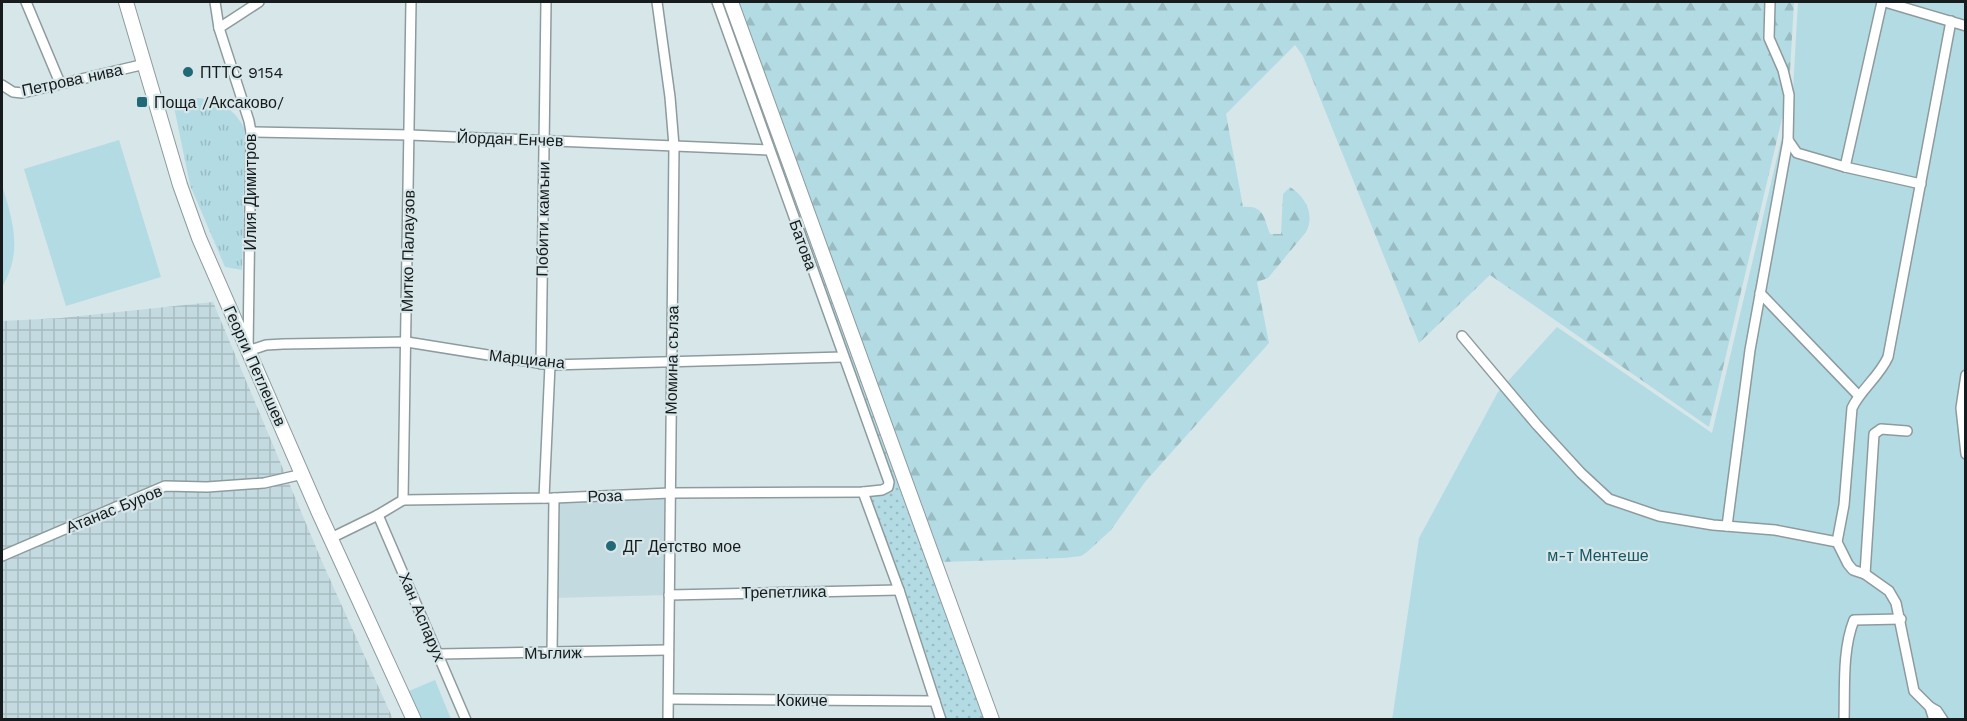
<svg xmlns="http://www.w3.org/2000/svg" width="1967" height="721" font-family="'Work Sans',sans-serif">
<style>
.built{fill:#c3dbe0}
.industrial{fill:url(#industrial-grid)}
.grass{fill:url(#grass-dots)}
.forest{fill:url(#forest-firs)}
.park{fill:url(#park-tufts)}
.garden{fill:#b3dbe3}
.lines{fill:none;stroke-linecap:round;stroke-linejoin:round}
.street-casing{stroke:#8d9b9e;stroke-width:12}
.secondary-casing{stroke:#8d9b9e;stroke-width:16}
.street{stroke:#fff;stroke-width:9}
.secondary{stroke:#fff;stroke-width:14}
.poi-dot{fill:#216976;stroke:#d7e6e9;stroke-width:2}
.labels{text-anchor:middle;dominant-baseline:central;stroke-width:4.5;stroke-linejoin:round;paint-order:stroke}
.poi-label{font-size:16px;fill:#161b1d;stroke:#d7e6e9;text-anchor:start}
.street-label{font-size:16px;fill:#161b1d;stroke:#d7e6e9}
.park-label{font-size:16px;fill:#155662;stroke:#d7e6e9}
</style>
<defs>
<pattern id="industrial-grid" width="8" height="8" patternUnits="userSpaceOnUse" patternTransform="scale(1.5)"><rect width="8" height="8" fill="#c3dbe0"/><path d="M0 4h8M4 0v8" fill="none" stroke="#a7bbc0"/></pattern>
<pattern id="grass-dots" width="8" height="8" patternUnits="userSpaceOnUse" patternTransform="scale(1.5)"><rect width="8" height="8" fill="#b3dbe3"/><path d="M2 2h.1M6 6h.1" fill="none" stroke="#99bbc2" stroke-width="1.8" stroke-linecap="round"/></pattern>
<pattern id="forest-firs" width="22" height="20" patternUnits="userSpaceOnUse" patternTransform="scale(1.5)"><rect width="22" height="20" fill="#b3dbe3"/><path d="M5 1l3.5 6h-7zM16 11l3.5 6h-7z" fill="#99bbc2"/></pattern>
<pattern id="park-tufts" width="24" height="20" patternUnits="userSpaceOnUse" patternTransform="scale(1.5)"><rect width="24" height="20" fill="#b3dbe3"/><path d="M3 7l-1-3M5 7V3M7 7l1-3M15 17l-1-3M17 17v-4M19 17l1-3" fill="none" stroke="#99bbc2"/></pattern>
</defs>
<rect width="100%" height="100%" fill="#d7e6e9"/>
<path class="built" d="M670,493L669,595L552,598L554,498Z"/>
<path class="industrial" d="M213,302L323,564L393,719L2,720V321L61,318Z"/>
<path class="grass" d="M717,2H728L972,680L984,719H941L863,492L888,487Z"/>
<path class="forest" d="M738,2H1794L1789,89L1709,427L1490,275L1419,343L1303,56L1295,45L1226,114L1243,207C1264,205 1264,218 1270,234H1281L1283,194L1290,187C1306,197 1315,215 1306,232L1268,278L1257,282L1269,343L1145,482L1111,530L1087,552L1081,556L1064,558L940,562Z"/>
<path class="park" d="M199,98C222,102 233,108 245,129L242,270L225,267L190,185L173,102Z"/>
<g class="garden">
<path d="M1798,2H1965V719L1392,720L1419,538L1498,392L1557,327L1712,433L1793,90Z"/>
<path d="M119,140L161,277L66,306L24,169Z"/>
<path d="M2,185C13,221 23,252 2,287Z"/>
<path d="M435,680L451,719H421L409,691Z"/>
</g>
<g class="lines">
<defs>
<g id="street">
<path d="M26,2L60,83"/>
<path d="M215,2L219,28L249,121L251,132L248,351L266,345L283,344L407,342L550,365L843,357"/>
<path d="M657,2L670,97L674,146L668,720"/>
<path d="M1885,2L1966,26"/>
<path d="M219,28L259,2"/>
<path d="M2,85L13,92L22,93L145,64"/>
<path d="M251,132L410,135L769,150"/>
<path d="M1788,140L1797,153L1845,167L1921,184"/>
<path d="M1845,167L1882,2"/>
<path d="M1760,293L1858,395"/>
<path d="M1462,336L1537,425L1581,473L1609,499L1659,516L1713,525L1775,530L1837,542"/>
<path d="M541,364L546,2"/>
<path d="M1966,375L1961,408L1966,454"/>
<path d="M863,492L899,590L941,720"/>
<path d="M544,498L550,365"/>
<path d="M403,500L411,2"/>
<path d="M378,515L466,720"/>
<path d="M1727,526L1750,350L1788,140L1789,95L1783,70L1769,38L1770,2"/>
<path d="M331,538L378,515L403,500L554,498L670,493L863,492L882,490L888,487L889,482L717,2"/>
<path d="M2,556L165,486L207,487L264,483L303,474"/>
<path d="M1865,574L1874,434L1881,429L1907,431"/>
<path d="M669,595L899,590"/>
<path d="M552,653L554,498"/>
<path d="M438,654L668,650"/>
<path d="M669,699L935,701"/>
<path d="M1930,707L1937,711L1943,720"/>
<path d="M1844,720C1845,688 1842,650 1854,620L1901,619"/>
<path d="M1934,720L1930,707L1914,691L1896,603L1889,591L1865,574L1853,570L1848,564L1837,542L1844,505L1852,408C1861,389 1879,377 1888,357L1951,21"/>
</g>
<g id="secondary">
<path d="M126,2L180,185L199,238L319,513L414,720"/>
<path d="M731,2L992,720"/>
</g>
</defs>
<use href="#street" class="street-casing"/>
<use href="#secondary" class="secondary-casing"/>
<use href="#street" class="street"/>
<use href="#secondary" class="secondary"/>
</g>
<g class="poi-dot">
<circle cx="188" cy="72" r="6"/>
<rect x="136" y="96" width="12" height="12" rx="3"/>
<circle cx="611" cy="546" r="6"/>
</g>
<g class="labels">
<g class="poi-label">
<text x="200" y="72">ПТТС 9154</text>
<text x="154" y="102">Поща /Аксаково/</text>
<text x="623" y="546">ДГ Детство мое</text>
</g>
<g class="street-label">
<text transform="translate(72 80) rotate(-12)">Петрова нива</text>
<text transform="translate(510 139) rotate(2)">Йордан Енчев</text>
<text transform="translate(250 192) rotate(-90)">Илия Димитров</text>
<text transform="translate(543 219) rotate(-89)">Побити камъни</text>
<text transform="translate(803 245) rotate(70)">Батова</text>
<text transform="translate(408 251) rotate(-89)">Митко Палаузов</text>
<text transform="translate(527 359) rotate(6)">Марциана</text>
<text transform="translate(672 360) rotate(-89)">Момина сълза</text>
<text transform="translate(255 366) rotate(66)">Георги Петлешев</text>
<text transform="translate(605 496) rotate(-2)">Роза</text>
<text transform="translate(114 509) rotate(-22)">Атанас Буров</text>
<text transform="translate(784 592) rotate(-1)">Трепетлика</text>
<text transform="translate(422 617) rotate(67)">Хан Аспарух</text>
<text transform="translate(553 653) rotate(-1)">Мъглиж</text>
<text x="802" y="700">Кокиче</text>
</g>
<g class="park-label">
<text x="1598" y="555">м-т Ментeше</text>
</g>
</g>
<rect width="1967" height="721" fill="none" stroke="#161b1d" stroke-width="6"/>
</svg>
